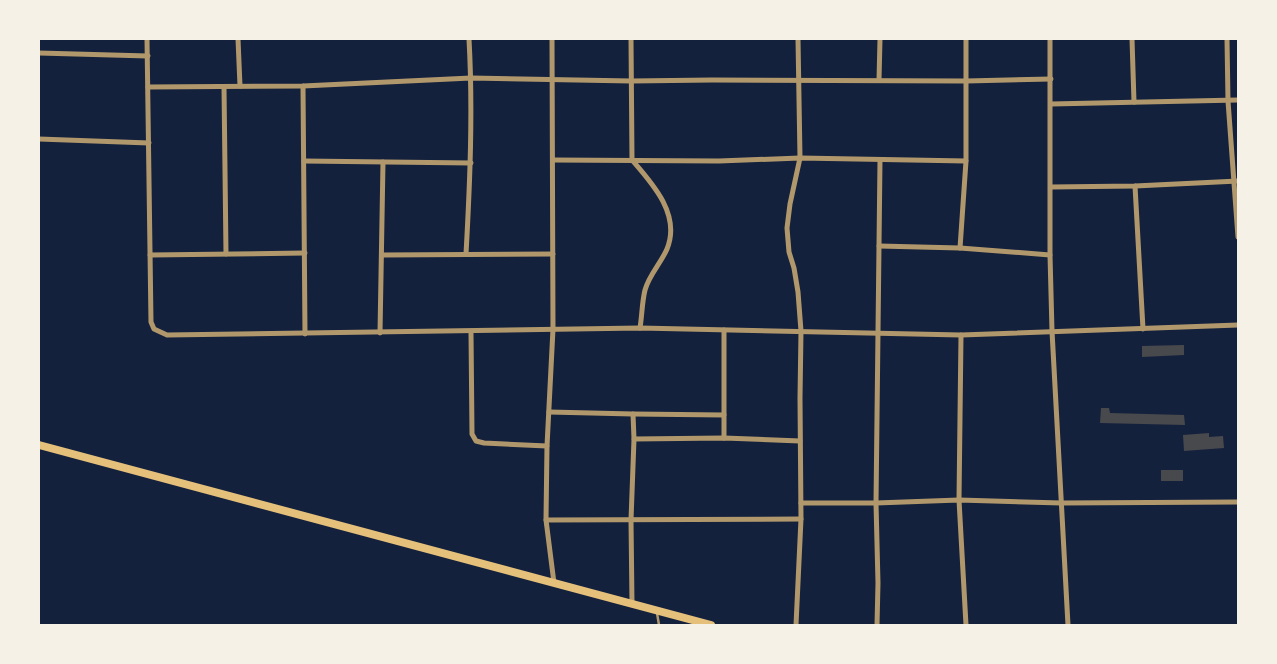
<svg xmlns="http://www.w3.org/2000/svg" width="1277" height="664" font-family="'Open Sans',sans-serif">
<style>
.building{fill:#48494c}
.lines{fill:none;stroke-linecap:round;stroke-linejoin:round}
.service{stroke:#b1986c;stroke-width:2.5}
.minor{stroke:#b1986c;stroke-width:5}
.secondary{stroke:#e5c07b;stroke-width:8}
</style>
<rect width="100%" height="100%" fill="#14213d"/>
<g class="building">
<path d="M1184,345V355L1142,357V346Z"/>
<path d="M1101,408H1109L1110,413L1184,415L1185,425L1100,423Z"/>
<path d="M1209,433V437L1223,436L1224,448L1184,451L1183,435Z"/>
<rect x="1161" y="470" width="22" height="11"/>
</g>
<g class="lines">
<path class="service" d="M657,613L659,625"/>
<g class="minor">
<path d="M147,39L151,322L154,329L167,335L640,328L961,335L1238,325"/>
<path d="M238,39L240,86"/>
<path d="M552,39L553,329L547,446L546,520L554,583"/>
<path d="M631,39L632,160C653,184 681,215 667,249C661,263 649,275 645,290C642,302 642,316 640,328"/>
<path d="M1050,39V255L1052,331L1068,625"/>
<path d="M1132,39L1134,102"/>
<path d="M1227,39L1228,101L1238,237"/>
<path d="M39,53L148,56"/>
<path d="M879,80L880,39"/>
<path d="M303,86L305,334"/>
<path d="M148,87L303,86L471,78L631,81L712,80L966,81L1051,79"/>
<path d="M224,87L226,254"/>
<path d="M1051,104L1238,100"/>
<path d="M39,139L149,143"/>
<path d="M553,160L719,161L800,158L966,161"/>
<path d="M304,161L471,163"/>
<path d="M1135,186L1143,329"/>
<path d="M1051,187L1135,186L1238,181"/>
<path d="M879,246L960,248L1050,255"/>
<path d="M960,248L966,161V39"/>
<path d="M466,254C470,182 473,111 469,39"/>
<path d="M150,255L305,253"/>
<path d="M382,255L553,254"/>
<path d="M471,332L472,434L476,441L484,443L547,446"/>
<path d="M380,333L383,162"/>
<path d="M961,335L959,500L966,625"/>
<path d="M549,412L633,414L724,415"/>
<path d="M724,438V330"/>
<path d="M634,439L724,438L800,441"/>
<path d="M801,503H876L959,500L1061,503L1238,502"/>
<path d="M546,520L801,519"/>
<path d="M632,604L631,520L634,439L633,414"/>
<path d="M796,625L801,519L800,398L801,331L798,292L794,268L789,252L787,228L790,204L800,158L798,39"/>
<path d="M877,625L878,583L876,503L880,160"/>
</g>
<path class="secondary" d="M39,445L711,625"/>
</g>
<rect width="1277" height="664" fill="none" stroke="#f6f1e7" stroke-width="80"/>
</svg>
